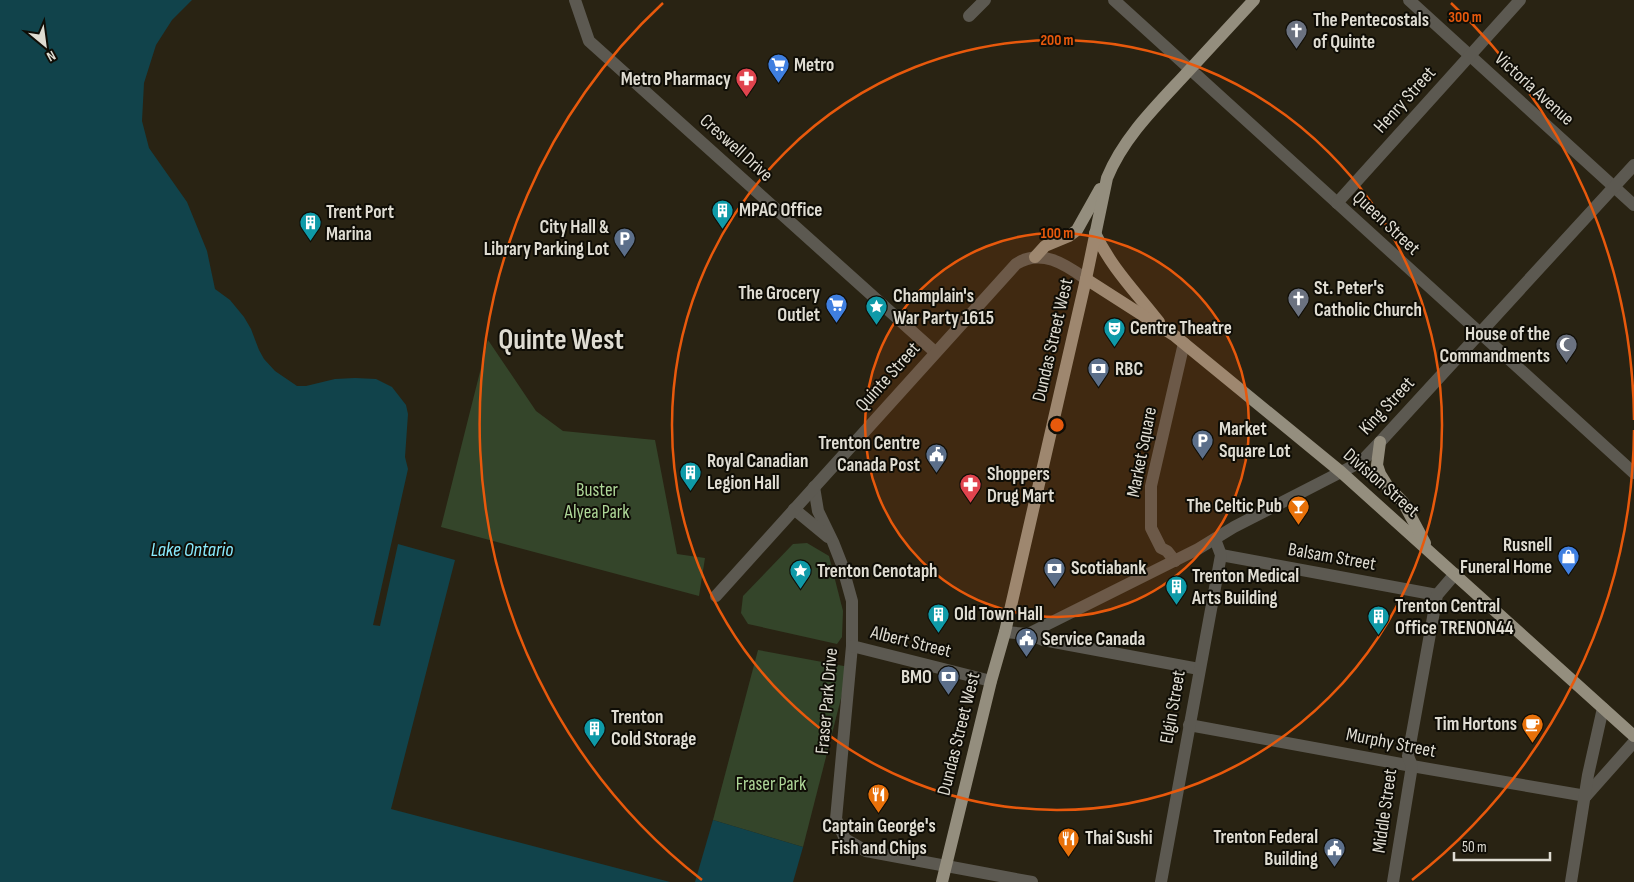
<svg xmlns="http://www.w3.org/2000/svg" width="1634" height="882" font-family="'Sofia Sans Condensed',sans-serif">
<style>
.green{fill:#34452a}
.water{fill:#11434b}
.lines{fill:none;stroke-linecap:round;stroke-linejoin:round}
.minor{stroke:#5c5951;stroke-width:12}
.major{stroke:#948e7e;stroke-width:12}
.ring{fill:none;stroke:#e8590c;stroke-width:2.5}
.labels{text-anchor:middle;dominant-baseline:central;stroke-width:4;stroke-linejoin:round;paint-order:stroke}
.poi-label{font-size:19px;font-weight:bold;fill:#dfdcd2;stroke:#0f0d06;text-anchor:start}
.street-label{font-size:19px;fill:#dfdcd2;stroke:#0f0d06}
.park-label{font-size:19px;fill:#aed798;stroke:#0f0d06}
.water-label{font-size:20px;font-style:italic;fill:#89ebfe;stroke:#0f0d06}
.town-label{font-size:29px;font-weight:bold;fill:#dfdcd2;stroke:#0f0d06}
.centre{fill:#e8590c;stroke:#0f0d06;stroke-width:2.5}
.ring-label{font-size:15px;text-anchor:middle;font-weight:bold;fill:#e8590c;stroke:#0f0d06;stroke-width:4;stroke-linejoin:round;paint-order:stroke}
</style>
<rect width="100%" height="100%" fill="#292313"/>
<g class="green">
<path d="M488,340L536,411L563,431L655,440L677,554L705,558L699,596L441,527Z"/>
<path d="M807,543L829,556L843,611L842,637L837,644L748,624L741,613L743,596L793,544Z"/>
<path d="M758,650L849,667L803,847L713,820Z"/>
</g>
<g class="water">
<path d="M0,0H192L172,20L156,45L144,83L142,121L149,148L187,202L207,251L215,289L230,300L244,317L251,329L259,350L264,359L275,371L297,386H306L335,379L355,378L376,379L392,387L406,405L408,414L405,457L408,469L373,625L380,626L398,544L455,560L391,809L670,882H0Z"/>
<path d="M713,820L803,847L793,882H695Z"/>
</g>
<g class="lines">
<g class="minor">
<path d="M575,0L589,41L935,352"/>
<path d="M1114,0L1634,473"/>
<path d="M1409,0L1634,205"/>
<path d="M969,16L985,0"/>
<path d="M1337,203L1520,0"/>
<path d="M814,487L818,511L833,542L842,565L852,601V646L836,819L845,839L866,851L1032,882"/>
<path d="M794,509L828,537"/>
<path d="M1221,555L1437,595"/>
<path d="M1175,561L1167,551L1161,548L1151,528V486L1184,343"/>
<path d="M716,596L1016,264C1041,248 1065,264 1086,279"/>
<path d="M1005,632L1028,634L1043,640L1199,669"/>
<path d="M1028,634L1198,549L1234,527L1341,472L1361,462L1380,442L1634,165"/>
<path d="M852,646L991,681"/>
<path d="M1189,725L1412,766L1586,796"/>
<path d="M1586,796L1634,742"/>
<path d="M1161,882L1221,555L1215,539"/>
<path d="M1393,882L1412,766L1408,756L1437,595L1455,574"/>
<path d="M1571,882L1588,775L1603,708"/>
</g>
<g class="major">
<path d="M1095,233C1112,269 1135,291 1159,322"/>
<path d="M1035,257L1045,246L1069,236L1077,230L1100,189"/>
<path d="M1086,279L1175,336L1341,472L1634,736"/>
<path d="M1380,442L1377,465L1380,474L1388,487L1403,502L1425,543"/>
<path d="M942,882L991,681L1005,632L1086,279L1107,178C1123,139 1153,109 1182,78C1206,52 1230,26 1254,0"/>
</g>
</g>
<circle cx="1057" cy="425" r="192" fill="#e8590c" fill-opacity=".12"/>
<g class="ring">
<circle cx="1057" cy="425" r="192"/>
<circle cx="1057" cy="425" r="385"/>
<path d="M1634 430A577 577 0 0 1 1412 880M702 880A577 577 0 0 1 663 3M1451 3A577 577 0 0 1 1634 420"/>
</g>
<defs>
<symbol id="church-pin" viewBox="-11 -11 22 30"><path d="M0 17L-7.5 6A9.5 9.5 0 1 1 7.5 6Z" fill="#6b7280" stroke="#0f0d06"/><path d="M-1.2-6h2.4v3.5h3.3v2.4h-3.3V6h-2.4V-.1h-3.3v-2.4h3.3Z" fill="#fff"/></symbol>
<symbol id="supermarket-pin" viewBox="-11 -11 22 30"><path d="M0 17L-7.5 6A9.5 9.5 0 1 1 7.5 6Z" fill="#3f7fe0" stroke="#0f0d06"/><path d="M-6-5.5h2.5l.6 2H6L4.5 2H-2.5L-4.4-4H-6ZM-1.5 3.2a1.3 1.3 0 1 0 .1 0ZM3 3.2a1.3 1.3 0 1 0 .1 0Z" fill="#fff"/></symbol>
<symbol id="pharmacy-pin" viewBox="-11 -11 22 30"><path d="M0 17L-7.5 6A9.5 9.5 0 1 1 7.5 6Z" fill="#e0444e" stroke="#0f0d06"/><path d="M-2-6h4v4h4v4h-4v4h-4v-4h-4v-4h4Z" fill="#fff"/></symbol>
<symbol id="building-pin" viewBox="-11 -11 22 30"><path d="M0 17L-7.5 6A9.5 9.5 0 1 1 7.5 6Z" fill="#0f9aa8" stroke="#0f0d06"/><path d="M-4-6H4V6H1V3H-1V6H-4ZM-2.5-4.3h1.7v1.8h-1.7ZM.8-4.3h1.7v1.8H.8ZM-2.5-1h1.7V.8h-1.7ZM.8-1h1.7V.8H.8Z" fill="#fff"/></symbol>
<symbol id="parking-pin" viewBox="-11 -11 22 30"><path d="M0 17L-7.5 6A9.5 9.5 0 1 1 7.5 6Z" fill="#5c6f8a" stroke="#0f0d06"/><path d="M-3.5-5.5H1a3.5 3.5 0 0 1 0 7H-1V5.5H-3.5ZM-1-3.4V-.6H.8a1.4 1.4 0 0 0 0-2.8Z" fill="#fff"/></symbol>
<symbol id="sight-pin" viewBox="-11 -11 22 30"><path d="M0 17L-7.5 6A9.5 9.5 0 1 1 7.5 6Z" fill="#0f9aa8" stroke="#0f0d06"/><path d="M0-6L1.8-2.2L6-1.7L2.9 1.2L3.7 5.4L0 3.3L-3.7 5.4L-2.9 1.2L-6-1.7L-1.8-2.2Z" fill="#fff"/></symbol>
<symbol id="theatre-pin" viewBox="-11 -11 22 30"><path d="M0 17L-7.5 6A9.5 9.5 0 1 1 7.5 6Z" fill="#0f9aa8" stroke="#0f0d06"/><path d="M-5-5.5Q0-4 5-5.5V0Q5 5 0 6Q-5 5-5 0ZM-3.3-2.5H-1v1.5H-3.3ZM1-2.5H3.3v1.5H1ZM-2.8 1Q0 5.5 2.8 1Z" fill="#fff"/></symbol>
<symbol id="mosque-pin" viewBox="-11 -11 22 30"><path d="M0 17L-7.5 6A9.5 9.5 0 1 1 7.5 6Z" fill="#6b7280" stroke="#0f0d06"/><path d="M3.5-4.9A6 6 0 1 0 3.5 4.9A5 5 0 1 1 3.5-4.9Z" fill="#fff"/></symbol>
<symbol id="bank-pin" viewBox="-11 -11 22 30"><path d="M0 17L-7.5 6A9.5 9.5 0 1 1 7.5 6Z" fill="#5c6f8a" stroke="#0f0d06"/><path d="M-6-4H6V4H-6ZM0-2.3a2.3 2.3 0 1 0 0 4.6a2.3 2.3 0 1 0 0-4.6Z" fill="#fff"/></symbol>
<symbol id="civic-pin" viewBox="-11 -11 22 30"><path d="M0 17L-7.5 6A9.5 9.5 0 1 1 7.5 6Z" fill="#5c6f8a" stroke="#0f0d06"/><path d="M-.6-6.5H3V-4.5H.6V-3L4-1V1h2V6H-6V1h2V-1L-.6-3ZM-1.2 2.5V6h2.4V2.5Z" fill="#fff"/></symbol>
<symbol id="bar-pin" viewBox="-11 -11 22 30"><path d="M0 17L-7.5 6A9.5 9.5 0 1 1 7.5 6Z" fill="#e8710a" stroke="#0f0d06"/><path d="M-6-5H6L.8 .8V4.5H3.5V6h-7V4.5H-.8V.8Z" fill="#fff"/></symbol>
<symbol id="shop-pin" viewBox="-11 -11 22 30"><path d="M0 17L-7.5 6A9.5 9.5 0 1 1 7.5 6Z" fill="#3f7fe0" stroke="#0f0d06"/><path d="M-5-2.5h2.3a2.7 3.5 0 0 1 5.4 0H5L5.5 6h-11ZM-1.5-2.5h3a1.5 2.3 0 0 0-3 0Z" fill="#fff"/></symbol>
<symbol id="cafe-pin" viewBox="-11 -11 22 30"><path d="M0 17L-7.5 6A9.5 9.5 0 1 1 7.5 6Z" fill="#e8710a" stroke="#0f0d06"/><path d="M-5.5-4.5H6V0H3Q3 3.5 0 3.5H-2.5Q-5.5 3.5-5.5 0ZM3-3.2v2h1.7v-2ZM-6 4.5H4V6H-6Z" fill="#fff"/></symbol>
<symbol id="restaurant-pin" viewBox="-11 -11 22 30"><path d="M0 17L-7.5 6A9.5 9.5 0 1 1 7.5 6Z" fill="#e8710a" stroke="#0f0d06"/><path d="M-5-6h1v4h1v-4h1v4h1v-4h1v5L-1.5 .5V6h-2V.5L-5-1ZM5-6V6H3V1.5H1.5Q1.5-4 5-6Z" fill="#fff"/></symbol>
</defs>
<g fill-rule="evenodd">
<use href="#church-pin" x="1284" y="18" width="25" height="34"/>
<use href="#supermarket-pin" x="766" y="52" width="25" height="34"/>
<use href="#pharmacy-pin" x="734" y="66" width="25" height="34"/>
<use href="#building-pin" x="710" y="198" width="25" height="34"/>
<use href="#building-pin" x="298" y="210" width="25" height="34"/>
<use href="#parking-pin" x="612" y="226" width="25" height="34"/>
<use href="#church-pin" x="1286" y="286" width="25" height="34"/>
<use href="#supermarket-pin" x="824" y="292" width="25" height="34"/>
<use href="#sight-pin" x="864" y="294" width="25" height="34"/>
<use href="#theatre-pin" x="1102" y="316" width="25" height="34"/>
<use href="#mosque-pin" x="1554" y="332" width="25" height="34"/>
<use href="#bank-pin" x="1086" y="356" width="25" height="34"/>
<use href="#parking-pin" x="1190" y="428" width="25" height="34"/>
<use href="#civic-pin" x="924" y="442" width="25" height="34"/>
<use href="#building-pin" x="678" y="460" width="25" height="34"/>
<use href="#pharmacy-pin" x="958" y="472" width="25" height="34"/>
<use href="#bar-pin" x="1286" y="494" width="25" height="34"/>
<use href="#shop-pin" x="1556" y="544" width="25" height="34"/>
<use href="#bank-pin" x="1042" y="556" width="25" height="34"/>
<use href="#sight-pin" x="788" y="558" width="25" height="34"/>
<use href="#building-pin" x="1164" y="574" width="25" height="34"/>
<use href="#building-pin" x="926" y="602" width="25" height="34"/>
<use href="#building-pin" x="1366" y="604" width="25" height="34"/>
<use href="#civic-pin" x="1014" y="626" width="25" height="34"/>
<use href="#bank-pin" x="936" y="664" width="25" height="34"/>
<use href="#cafe-pin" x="1520" y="712" width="25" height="34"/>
<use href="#building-pin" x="582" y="716" width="25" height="34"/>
<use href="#restaurant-pin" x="866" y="782" width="25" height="34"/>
<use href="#restaurant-pin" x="1056" y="826" width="25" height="34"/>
<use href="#civic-pin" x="1322" y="836" width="25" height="34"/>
</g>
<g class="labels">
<g class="poi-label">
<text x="1313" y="20">The Pentecostals<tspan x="1313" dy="22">of Quinte</tspan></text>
<text x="794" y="65">Metro</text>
<text x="731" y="79" text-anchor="end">Metro Pharmacy</text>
<text x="739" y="210">MPAC Office</text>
<text x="326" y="212">Trent Port<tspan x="326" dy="22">Marina</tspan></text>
<text x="609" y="227" text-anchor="end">City Hall &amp;<tspan x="609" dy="22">Library Parking Lot</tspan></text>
<text x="1314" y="288">St. Peter's<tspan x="1314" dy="22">Catholic Church</tspan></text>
<text x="820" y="293" text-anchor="end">The Grocery<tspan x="820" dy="22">Outlet</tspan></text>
<text x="893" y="296">Champlain's<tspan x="893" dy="22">War Party 1615</tspan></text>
<text x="1130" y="328">Centre Theatre</text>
<text x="1550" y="334" text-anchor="end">House of the<tspan x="1550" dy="22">Commandments</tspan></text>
<text x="1115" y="369">RBC</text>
<text x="1219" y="429">Market<tspan x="1219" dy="22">Square Lot</tspan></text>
<text x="920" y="443" text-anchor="end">Trenton Centre<tspan x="920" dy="22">Canada Post</tspan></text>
<text x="707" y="461">Royal Canadian<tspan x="707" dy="22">Legion Hall</tspan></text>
<text x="987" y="474">Shoppers<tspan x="987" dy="22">Drug Mart</tspan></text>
<text x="1282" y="506" text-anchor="end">The Celtic Pub</text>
<text x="1552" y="545" text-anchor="end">Rusnell<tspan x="1552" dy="22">Funeral Home</tspan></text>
<text x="1071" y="568">Scotiabank</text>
<text x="817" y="571">Trenton Cenotaph</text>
<text x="1192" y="576">Trenton Medical<tspan x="1192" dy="22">Arts Building</tspan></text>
<text x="1395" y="606">Trenton Central<tspan x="1395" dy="22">Office TRENON44</tspan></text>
<text x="954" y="614">Old Town Hall</text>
<text x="1042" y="639">Service Canada</text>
<text x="932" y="677" text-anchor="end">BMO</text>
<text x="611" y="717">Trenton<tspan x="611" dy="22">Cold Storage</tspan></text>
<text x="1517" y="724" text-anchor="end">Tim Hortons</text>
<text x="879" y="826" text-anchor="middle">Captain George's<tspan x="879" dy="22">Fish and Chips</tspan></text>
<text x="1318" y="837" text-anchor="end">Trenton Federal<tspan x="1318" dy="22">Building</tspan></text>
<text x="1085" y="838">Thai Sushi</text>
</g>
<g class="street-label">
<text transform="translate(1534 89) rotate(42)">Victoria Avenue</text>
<text transform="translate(1405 100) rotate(-48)">Henry Street</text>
<text transform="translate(736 148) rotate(42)">Creswell Drive</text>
<text transform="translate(1386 223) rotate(43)">Queen Street</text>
<text transform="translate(1053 340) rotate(-77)">Dundas Street West</text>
<text transform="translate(888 377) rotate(-48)">Quinte Street</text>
<text transform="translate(1387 406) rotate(-47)">King Street</text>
<text transform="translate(1142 452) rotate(-79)">Market Square</text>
<text transform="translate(1381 483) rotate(41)">Division Street</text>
<text transform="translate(1332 557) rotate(10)">Balsam Street</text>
<text transform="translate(911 642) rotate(14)">Albert Street</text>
<text transform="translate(827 701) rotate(-85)">Fraser Park Drive</text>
<text transform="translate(1173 707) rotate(-80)">Elgin Street</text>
<text transform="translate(959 734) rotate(-76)">Dundas Street West</text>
<text transform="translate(1391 743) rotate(11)">Murphy Street</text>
<text transform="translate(1385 811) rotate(-82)">Middle Street</text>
</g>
<g class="park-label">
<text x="597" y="490">Buster<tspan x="597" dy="22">Alyea Park</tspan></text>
<text x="771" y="784">Fraser Park</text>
</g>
<g class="water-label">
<text x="192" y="550">Lake Ontario</text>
</g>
<g class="town-label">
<text x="561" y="340">Quinte West</text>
</g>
</g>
<circle cx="1057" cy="425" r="8" class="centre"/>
<g class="ring-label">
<text x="1465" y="22">300 m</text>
<text x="1057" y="45">200 m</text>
<text x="1057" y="238">100 m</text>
</g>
<g transform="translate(45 45) rotate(151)" stroke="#0f0d06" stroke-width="4" paint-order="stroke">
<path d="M0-4L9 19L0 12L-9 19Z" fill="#dfdcd2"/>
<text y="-8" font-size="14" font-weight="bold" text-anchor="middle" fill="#dfdcd2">N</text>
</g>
<path d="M1454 852v8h96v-8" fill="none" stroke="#dfdcd2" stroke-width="2.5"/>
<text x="1462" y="852" font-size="15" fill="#dfdcd2" stroke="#0f0d06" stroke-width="4" paint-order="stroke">50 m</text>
</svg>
